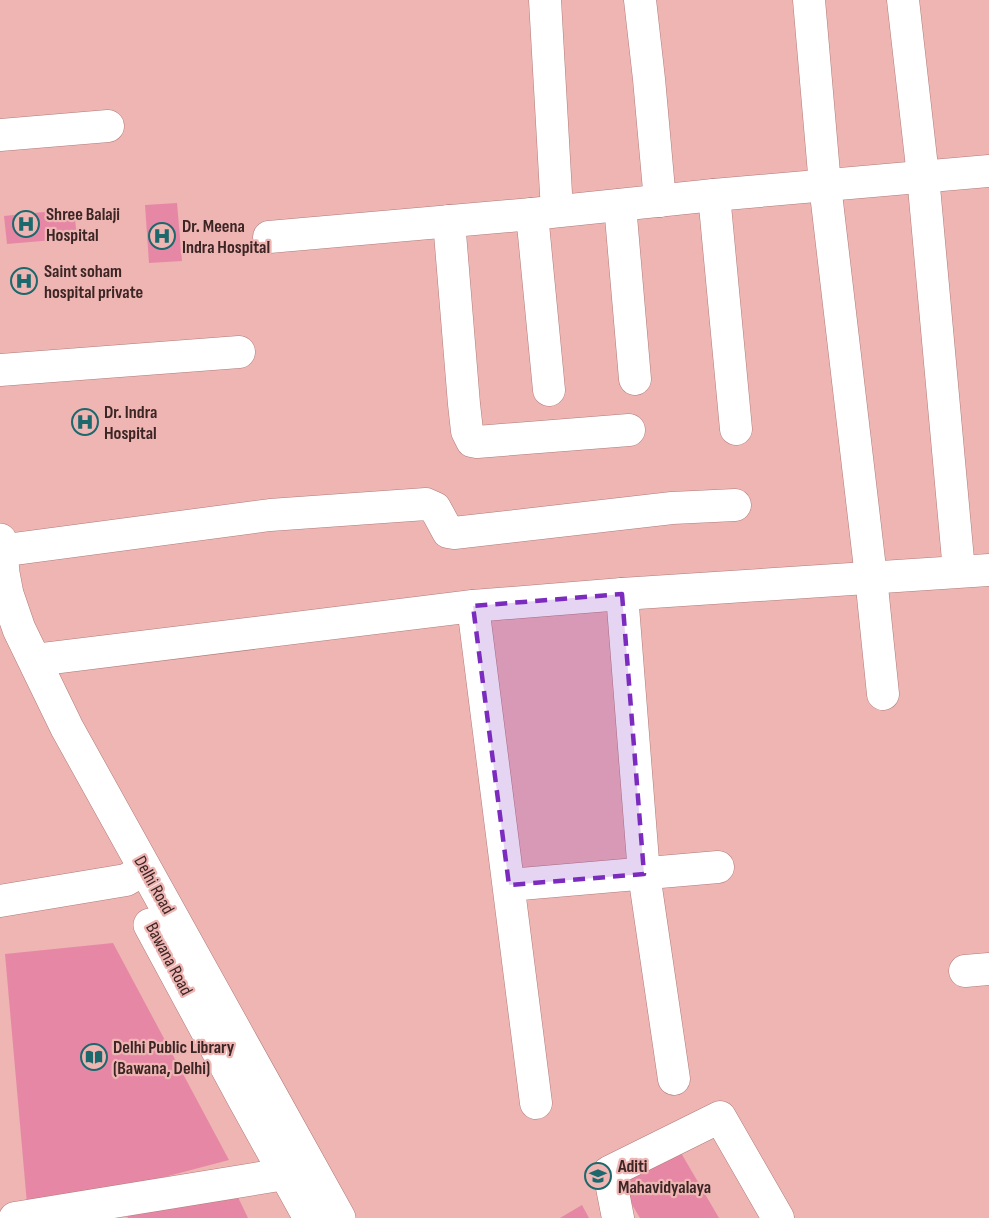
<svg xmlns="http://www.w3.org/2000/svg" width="989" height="1218" font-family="'Sofia Sans Condensed',sans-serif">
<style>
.building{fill:#e688a5}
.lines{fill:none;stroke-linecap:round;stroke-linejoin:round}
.minor-casing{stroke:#b07b79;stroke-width:33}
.major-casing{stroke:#b07b79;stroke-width:34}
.minor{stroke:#fff;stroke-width:32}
.major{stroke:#fff;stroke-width:33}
.marked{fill:#7b2cbf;fill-opacity:0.2;stroke:#7b2cbf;stroke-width:4.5;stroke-dasharray:12 8;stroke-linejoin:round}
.labels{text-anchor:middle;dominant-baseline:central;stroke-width:4.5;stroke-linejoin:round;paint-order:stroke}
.poi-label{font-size:18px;font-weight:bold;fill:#3c2625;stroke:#eeb5b3;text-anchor:start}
.street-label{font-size:18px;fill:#3c2625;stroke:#eeb5b3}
</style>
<rect width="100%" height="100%" fill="#eeb5b3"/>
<g class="building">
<path d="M177,203L182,261L149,263L145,205Z"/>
<path d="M74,209L77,238L7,244L4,216Z"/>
<path d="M113,943L229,1160L134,1185L27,1204L5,954Z"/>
<path d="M677,1146L719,1218H640L618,1181Z"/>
<path d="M235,1191L248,1218H128L127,1215Z"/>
<path d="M582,1205L589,1218H560Z"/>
</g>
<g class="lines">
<defs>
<g id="minor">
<path d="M545,0L557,211"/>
<path d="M640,0L649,79L660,201"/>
<path d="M809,0L825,185L871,577L883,694"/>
<path d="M903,0L923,176L959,571"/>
<path d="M0,135L108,126"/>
<path d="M714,195L736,429"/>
<path d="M620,205L635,379"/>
<path d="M532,214L549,390"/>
<path d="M449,221L464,404L467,431L472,441L477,442L629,430"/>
<path d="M269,237L532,214L714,195L989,171"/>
<path d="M0,370L239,352"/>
<path d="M0,551L270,515L426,504L435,508L448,532L454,533L672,508L735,505"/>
<path d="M622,594L644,874L674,1079"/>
<path d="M473,606L536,1103"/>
<path d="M35,660L473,606L622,594L989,570"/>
<path d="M509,885L718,867"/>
<path d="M0,901L126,880L145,869"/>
<path d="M965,971L989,969"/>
<path d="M15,1218L285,1174L308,1162"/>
<path d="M618,1218L609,1172L720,1117L778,1218"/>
</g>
<g id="major">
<path d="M0,540L3,573L7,594L19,629L67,728L339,1218"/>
<path d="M150,925L244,1099L310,1218"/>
</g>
</defs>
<use href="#minor" class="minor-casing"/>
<use href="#major" class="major-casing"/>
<use href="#minor" class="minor"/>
<use href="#major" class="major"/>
</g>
<path class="marked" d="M622,594L644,874L509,885L473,606Z"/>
<defs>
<symbol id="hospital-ring" viewBox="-11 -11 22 22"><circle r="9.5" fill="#eeb5b3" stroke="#1b686d" stroke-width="1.5"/><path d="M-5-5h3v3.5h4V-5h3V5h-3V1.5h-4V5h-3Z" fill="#1b686d"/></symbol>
<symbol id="library-ring" viewBox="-11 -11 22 22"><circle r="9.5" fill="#eeb5b3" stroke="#1b686d" stroke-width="1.5"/><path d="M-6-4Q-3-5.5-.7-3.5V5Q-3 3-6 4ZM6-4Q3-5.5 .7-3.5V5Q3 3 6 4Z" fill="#1b686d"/></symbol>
<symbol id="university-ring" viewBox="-11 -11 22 22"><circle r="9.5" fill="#eeb5b3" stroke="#1b686d" stroke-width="1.5"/><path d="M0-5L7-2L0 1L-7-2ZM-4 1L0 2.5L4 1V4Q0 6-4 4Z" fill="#1b686d"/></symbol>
</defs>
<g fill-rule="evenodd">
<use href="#hospital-ring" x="11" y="209" width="30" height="30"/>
<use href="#hospital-ring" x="147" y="221" width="30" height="30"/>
<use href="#hospital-ring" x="9" y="266" width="30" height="30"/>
<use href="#hospital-ring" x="70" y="407" width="30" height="30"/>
<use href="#library-ring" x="79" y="1042" width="30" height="30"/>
<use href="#university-ring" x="583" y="1161" width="30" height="30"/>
</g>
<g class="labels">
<g class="poi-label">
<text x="46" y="214">Shree Balaji<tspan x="46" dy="21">Hospital</tspan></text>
<text x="182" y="226">Dr. Meena<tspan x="182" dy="21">Indra Hospital</tspan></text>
<text x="44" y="271">Saint soham<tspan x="44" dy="21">hospital private</tspan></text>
<text x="104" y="412">Dr. Indra<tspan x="104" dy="21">Hospital</tspan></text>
<text x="113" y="1047">Delhi Public Library<tspan x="113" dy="21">(Bawana, Delhi)</tspan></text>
<text x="618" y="1166">Aditi<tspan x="618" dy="21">Mahavidyalaya</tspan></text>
</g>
<g class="street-label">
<text transform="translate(154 885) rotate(61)">Delhi Road</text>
<text transform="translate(169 959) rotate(62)">Bawana Road</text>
</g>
</g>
</svg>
